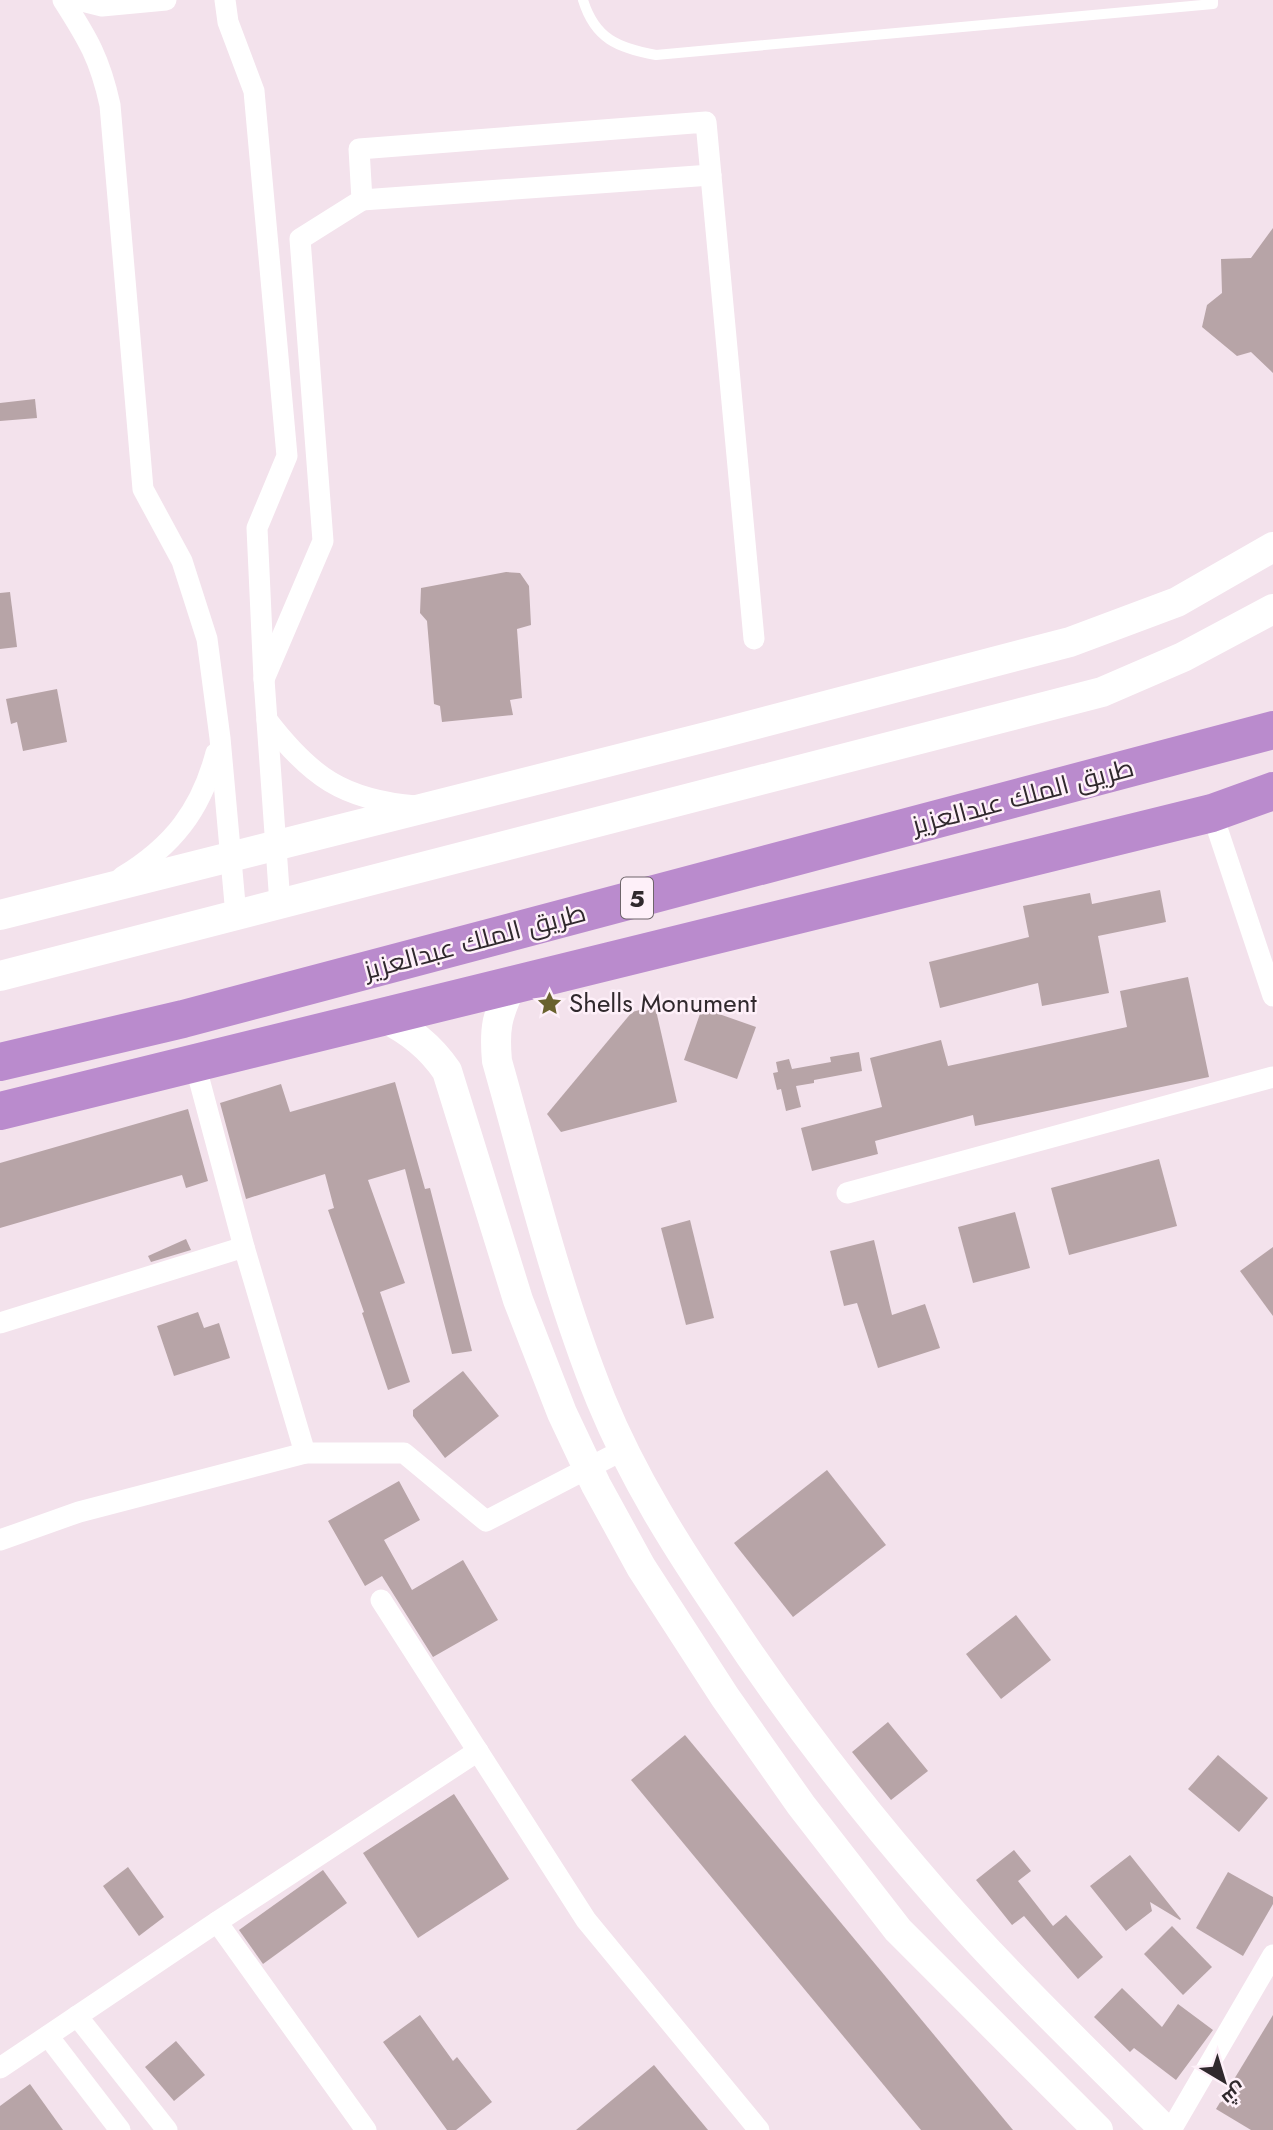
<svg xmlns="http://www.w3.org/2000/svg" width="1273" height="2130" font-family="Jost,Cairo,sans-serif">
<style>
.building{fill:#b7a4a7}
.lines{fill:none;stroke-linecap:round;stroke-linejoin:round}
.lane{stroke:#fff;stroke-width:10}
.street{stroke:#fff;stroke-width:21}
.secondary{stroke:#fff;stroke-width:30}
.highway{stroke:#ba8bcd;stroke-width:38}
.labels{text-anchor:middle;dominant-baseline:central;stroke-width:5;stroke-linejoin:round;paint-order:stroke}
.shield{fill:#fef0f9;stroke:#6e656a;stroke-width:2}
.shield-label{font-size:24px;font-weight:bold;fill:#30292d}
.street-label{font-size:26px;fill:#30292d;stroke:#fef0f9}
.poi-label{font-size:26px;fill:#30292d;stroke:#fef0f9;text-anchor:start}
</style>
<rect width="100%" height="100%" fill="#f3e2ec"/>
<g class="building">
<path d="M1273,228V373L1251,352L1237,356L1202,327L1207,305L1222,293L1221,259L1251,258Z"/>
<path d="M35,399L37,418L0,421V403Z"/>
<path d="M506,572L520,573L529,586L531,625L517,629L522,698L510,700L513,715L442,722L440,706L434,704L427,621L420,613L421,588Z"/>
<path d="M10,592L17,647L0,649V593Z"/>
<path d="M57,689L67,742L23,751L17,722L11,724L6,699Z"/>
<path d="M1160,890L1166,922L1098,936L1109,993L1042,1006L1038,983L940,1008L929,962L1029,937L1023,906L1090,893L1092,904Z"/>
<path d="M1188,977L1209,1077L975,1126L973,1115L875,1141L878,1154L812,1171L801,1128L882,1107L870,1058L941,1040L948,1066L1127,1027L1120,991Z"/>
<path d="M655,1006L677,1102L561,1132L547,1114L632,1012Z"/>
<path d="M702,1008L756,1027L737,1079L684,1060Z"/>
<path d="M859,1052L862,1071L814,1080V1083L796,1086L801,1107L786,1111L781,1089L777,1090L773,1073L778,1072L776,1062L789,1059L792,1069L831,1062L830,1057Z"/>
<path d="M395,1082L425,1189L430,1188L472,1351L452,1354L405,1169L368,1180L405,1283L380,1292L410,1382L388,1390L362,1313L364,1312L328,1210L334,1208L325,1174L246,1199L220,1103L281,1084L290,1112Z"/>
<path d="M188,1109L208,1181L186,1188L182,1175L0,1228V1163Z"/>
<path d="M1159,1159L1177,1226L1069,1255L1051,1188Z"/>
<path d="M1015,1212L1030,1268L973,1283L958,1227Z"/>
<path d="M690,1220L714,1318L686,1325L661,1228Z"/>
<path d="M186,1239L191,1250L151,1262L148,1256Z"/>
<path d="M874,1240L892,1315L925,1304L940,1348L878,1368L857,1303L844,1306L830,1251Z"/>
<path d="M1273,1247V1316L1240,1271Z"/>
<path d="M198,1312L204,1328L219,1323L230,1358L174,1376L157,1326Z"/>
<path d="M463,1371L499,1416L445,1458L413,1416V1410Z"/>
<path d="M827,1470L886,1545L793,1617L734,1543Z"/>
<path d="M399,1481L420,1520L384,1540L412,1590L463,1560L498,1620L433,1657L382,1576L365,1586L328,1521Z"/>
<path d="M1016,1615L1051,1660L1001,1699L966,1654Z"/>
<path d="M888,1722L928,1771L891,1800L852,1752Z"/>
<path d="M685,1735L1013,2130H921L631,1780Z"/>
<path d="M1218,1755L1268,1798L1239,1832L1188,1789Z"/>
<path d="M454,1794L509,1879L418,1938L363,1853Z"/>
<path d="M1014,1850L1031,1871L1018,1881L1053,1926L1066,1915L1103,1957L1078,1979L1024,1916L1012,1925L976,1880Z"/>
<path d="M1130,1855L1181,1919L1180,1920L1150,1902L1152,1911L1126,1931L1090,1886Z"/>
<path d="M128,1867L164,1917L139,1936L103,1886Z"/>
<path d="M323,1870L347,1903L263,1964L239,1930Z"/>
<path d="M1228,1872L1273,1897V1904L1243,1956L1196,1928Z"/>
<path d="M1172,1926L1212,1967L1183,1995L1144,1954Z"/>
<path d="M1122,1988L1162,2027L1178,2004L1213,2030L1176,2080L1134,2048L1130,2052L1094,2017Z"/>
<path d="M420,2015L453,2061L457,2057L492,2102L456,2130H447L383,2042Z"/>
<path d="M1273,2015V2130H1251L1216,2109Z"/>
<path d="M176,2041L205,2075L174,2101L145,2067Z"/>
<path d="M654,2065L708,2130H576Z"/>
<path d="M30,2084L63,2130H0V2106Z"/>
</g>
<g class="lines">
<path class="lane" d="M583,0C595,39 618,48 656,55L1213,4V0"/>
<g class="street">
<path d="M63,0C88,39 100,59 110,105L143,489L182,561L207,639L220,738L236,915"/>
<path d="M78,0L102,6L166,0"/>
<path d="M225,0L228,22L254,91L287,456L257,528L264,679L280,904"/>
<path d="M362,200L711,175"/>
<path d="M264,679L323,541L300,239L362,200L359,149L706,122L754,639"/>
<path d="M267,720C310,776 343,800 416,806"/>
<path d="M1212,813L1273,996"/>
<path d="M122,877C173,846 201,810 216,753"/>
<path d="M195,1064L244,1247L305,1453H404L486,1521L625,1449"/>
<path d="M847,1193L1273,1077"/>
<path d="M0,1323L244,1247"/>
<path d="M0,1540L79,1512L305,1453"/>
<path d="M381,1600L586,1920L759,2130"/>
<path d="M217,1922L366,2130"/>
<path d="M77,2016L167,2130"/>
<path d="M48,2036L120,2130"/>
<path d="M0,2068L217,1922L478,1751"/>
<path d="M1171,2130L1273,1955"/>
</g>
<g class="secondary">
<path d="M0,915L722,733L1070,642L1177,602L1273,547"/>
<path d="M0,976L1102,692L1183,657L1273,609"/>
<path d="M511,986C497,1016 494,1028 497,1061C529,1174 557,1291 601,1400C633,1478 678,1549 725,1618C789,1715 860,1807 936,1894C1008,1977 1088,2053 1165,2130"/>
<path d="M383,1017C410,1031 430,1046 447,1071L518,1300L562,1413L596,1485L641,1567L725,1697L801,1805L898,1930L1098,2130"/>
</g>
<g class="highway">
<path d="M0,1062L183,1019L1273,730"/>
<path d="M0,1111L1212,813L1273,791"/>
</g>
</g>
<defs>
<symbol id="sight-bare" viewBox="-9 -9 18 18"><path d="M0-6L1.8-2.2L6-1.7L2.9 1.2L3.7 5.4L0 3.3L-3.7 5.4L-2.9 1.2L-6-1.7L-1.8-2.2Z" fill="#69622e" stroke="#fef0f9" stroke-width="2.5" paint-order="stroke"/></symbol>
</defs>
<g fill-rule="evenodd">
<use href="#sight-bare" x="532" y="986" width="35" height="35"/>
</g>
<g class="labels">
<rect class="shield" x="621" y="877.5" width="32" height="41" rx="5"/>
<g class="shield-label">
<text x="637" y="898">5</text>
</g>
<g class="street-label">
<text transform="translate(1023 796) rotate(-15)">طريق الملك عبدالعزيز</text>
<text transform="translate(475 941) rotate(-15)">طريق الملك عبدالعزيز</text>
</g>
<g class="poi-label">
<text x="569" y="1003">Shells Monument</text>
</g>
</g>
<g transform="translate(1224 2081) rotate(142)" stroke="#fef0f9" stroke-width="5" paint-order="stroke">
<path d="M0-5L12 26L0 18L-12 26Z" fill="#30292d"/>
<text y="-10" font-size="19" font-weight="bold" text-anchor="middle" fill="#30292d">ش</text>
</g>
</svg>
